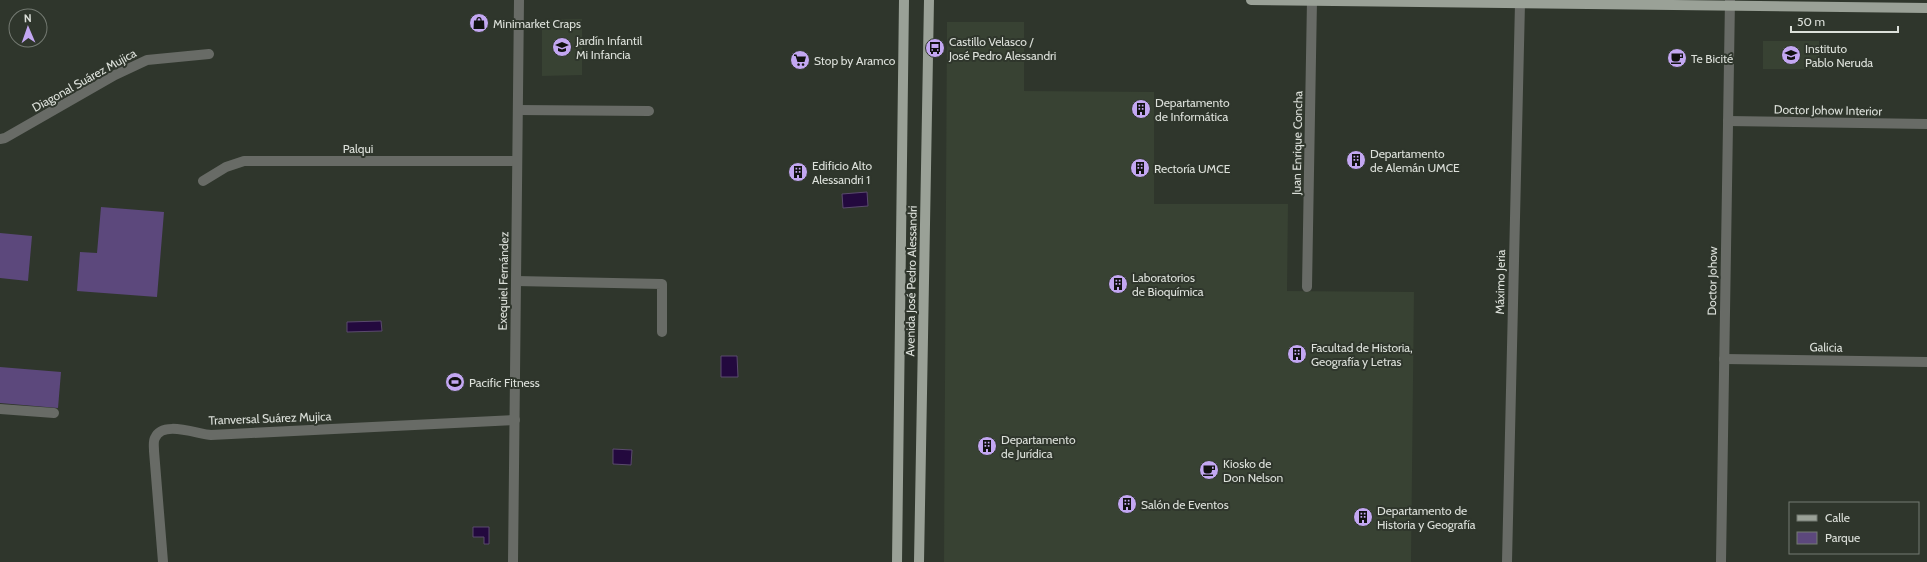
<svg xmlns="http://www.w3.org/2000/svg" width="1927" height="562" font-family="Cabin,sans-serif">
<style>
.built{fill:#384233}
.green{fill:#5c487c}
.water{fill:#23093e;stroke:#5a4a6d}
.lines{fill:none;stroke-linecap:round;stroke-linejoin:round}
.minor{stroke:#686b66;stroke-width:10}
.major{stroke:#9aa197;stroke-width:10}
.labels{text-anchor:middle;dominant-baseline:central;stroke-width:4;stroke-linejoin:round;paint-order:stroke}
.poi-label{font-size:12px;fill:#dce0da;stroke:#2f362c;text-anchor:start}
.street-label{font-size:12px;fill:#dce0da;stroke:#2f362c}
</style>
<rect width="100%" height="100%" fill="#2f362c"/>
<g class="built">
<path d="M582,19V75L542,76V20Z"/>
<path d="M947,22H1024V91L1154,92V204H1288L1287,291L1414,292L1411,562H944Z"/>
<rect x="1763" y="41" width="56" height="28"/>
</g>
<g class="green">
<path d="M101,207L164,212L157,297L77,291L80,252L97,253Z"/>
<path d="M0,233L32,236L28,281L0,278Z"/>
<path d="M0,367L61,372L58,408L0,403Z"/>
</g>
<g class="water">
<path d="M867,192L868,206L843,208L842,194Z"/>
<path d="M381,321L382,331L347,332V322Z"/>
<path d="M721,356H737L738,377H721Z"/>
<path d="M613,449L632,450L631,465L613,464Z"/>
<path d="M473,527H489V544H484V537H473Z"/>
</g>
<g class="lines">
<g class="minor">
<path d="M518,110L649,111"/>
<path d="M1728,121L1927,124"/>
<path d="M0,139L5,138L115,75L147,60L209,54"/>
<path d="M203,181L226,167L244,161H517"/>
<path d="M516,281L662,284V332"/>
<path d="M1307,287L1312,0"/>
<path d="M1724,359L1927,362"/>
<path d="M0,409L54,413"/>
<path d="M163,562L154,451C154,447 153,441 155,438C162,420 197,434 211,435L515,420"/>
<path d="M513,562L519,0"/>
<path d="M1507,562L1520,3"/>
<path d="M1721,562L1730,0"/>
</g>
<g class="major">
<path d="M1251,0L1927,8"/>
<path d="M897,562L904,0"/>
<path d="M919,562L929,0"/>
</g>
</g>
<defs>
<symbol id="shop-disc" viewBox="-11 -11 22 22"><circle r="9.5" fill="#c3a7f2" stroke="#2f362c"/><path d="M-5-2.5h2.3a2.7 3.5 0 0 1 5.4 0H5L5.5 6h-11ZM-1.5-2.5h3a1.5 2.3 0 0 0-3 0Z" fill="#111"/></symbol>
<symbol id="school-disc" viewBox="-11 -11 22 22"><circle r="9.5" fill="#c3a7f2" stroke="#2f362c"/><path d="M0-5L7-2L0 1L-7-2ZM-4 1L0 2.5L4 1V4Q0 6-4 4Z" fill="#111"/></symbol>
<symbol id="bus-disc" viewBox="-11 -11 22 22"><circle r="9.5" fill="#c3a7f2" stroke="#2f362c"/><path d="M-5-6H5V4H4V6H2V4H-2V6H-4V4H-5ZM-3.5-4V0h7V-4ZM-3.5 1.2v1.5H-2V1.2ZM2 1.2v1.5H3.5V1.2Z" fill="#111"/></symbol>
<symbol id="cafe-disc" viewBox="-11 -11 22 22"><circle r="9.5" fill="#c3a7f2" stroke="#2f362c"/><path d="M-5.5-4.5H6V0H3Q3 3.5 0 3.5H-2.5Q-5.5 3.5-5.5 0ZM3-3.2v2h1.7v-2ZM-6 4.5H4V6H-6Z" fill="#111"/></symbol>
<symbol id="supermarket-disc" viewBox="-11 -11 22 22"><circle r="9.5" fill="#c3a7f2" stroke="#2f362c"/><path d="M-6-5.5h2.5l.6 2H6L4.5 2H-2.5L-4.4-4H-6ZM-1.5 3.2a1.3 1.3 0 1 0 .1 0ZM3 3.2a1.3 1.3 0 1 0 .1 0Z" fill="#111"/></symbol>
<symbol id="building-disc" viewBox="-11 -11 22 22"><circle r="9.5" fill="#c3a7f2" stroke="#2f362c"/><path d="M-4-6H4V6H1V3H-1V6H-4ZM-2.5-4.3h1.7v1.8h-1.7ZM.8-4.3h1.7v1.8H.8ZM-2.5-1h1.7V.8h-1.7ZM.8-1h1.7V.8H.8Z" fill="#111"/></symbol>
<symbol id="stadium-disc" viewBox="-11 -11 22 22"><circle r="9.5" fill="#c3a7f2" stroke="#2f362c"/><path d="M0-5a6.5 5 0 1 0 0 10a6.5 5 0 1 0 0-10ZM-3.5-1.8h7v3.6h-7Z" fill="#111"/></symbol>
</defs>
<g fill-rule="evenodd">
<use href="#shop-disc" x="468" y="12" width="22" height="22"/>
<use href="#school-disc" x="551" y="36" width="22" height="22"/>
<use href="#bus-disc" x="924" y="37" width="22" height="22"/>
<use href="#school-disc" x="1780" y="44" width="22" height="22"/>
<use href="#cafe-disc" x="1666" y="47" width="22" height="22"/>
<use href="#supermarket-disc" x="789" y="49" width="22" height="22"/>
<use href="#building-disc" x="1130" y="98" width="22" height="22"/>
<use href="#building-disc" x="1345" y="149" width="22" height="22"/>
<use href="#building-disc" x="1129" y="157" width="22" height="22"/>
<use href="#building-disc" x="787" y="161" width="22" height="22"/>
<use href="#building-disc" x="1107" y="273" width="22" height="22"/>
<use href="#building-disc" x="1286" y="343" width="22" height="22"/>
<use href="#stadium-disc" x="444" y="371" width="22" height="22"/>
<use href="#building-disc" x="976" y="435" width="22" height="22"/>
<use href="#cafe-disc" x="1198" y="459" width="22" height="22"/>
<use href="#building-disc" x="1116" y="493" width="22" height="22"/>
<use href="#building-disc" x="1352" y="506" width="22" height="22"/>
</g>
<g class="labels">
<g class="poi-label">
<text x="493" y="23">Minimarket Craps</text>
<text x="576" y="40">Jardín Infantil<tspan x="576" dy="14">Mi Infancia</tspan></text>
<text x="949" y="41">Castillo Velasco /<tspan x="949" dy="14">José Pedro Alessandri</tspan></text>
<text x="1805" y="48">Instituto<tspan x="1805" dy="14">Pablo Neruda</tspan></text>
<text x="1691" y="58">Te Bicité</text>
<text x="814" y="60">Stop by Aramco</text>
<text x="1155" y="102">Departamento<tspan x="1155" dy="14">de Informática</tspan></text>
<text x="1370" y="153">Departamento<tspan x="1370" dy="14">de Alemán UMCE</tspan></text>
<text x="812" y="165">Edificio Alto<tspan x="812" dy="14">Alessandri 1</tspan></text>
<text x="1154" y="168">Rectoría UMCE</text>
<text x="1132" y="277">Laboratorios<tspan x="1132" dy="14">de Bioquímica</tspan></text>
<text x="1311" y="347">Facultad de Historia,<tspan x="1311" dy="14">Geografía y Letras</tspan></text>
<text x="469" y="382">Pacific Fitness</text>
<text x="1001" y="439">Departamento<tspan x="1001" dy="14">de Jurídica</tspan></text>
<text x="1223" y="463">Kiosko de<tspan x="1223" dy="14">Don Nelson</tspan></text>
<text x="1141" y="504">Salón de Eventos</text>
<text x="1377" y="510">Departamento de<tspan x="1377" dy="14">Historia y Geografía</tspan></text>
</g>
<g class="street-label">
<text transform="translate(84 80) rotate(-29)">Diagonal Suárez Mujica</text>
<text transform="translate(1828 110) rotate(1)">Doctor Johow Interior</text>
<text transform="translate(1297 143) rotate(-89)">Juan Enrique Concha</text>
<text x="358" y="148">Palqui</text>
<text transform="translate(503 281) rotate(-89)">Exequiel Fernández</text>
<text transform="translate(911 281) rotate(-89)">Avenida José Pedro Alessandri</text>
<text transform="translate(1712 281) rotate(-89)">Doctor Johow</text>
<text transform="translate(1500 282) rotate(-89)">Máximo Jeria</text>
<text transform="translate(1826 347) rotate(1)">Galicia</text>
<text transform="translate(270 418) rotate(-2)">Tranversal Suárez Mujica</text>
</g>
</g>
<rect x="1789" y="502" width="130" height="52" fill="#2f362c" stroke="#747a72"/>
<rect x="1797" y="515" width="20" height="6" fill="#9aa197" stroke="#747a72"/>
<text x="1825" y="522" font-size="12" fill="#dce0da">Calle</text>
<rect x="1797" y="532" width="20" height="12" fill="#5c487c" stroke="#747a72"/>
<text x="1825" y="542" font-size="12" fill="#dce0da">Parque</text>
<g transform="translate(28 28) rotate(358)"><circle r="19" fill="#2f362c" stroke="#747a72"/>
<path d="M0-3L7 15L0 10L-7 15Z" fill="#c3a7f2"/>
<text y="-6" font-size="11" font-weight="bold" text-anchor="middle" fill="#dce0da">N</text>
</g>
<path d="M1791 26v6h107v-6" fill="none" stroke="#dce0da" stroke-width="2"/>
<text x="1797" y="26" font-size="12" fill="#dce0da" stroke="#2f362c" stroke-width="3" paint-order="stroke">50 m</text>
</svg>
